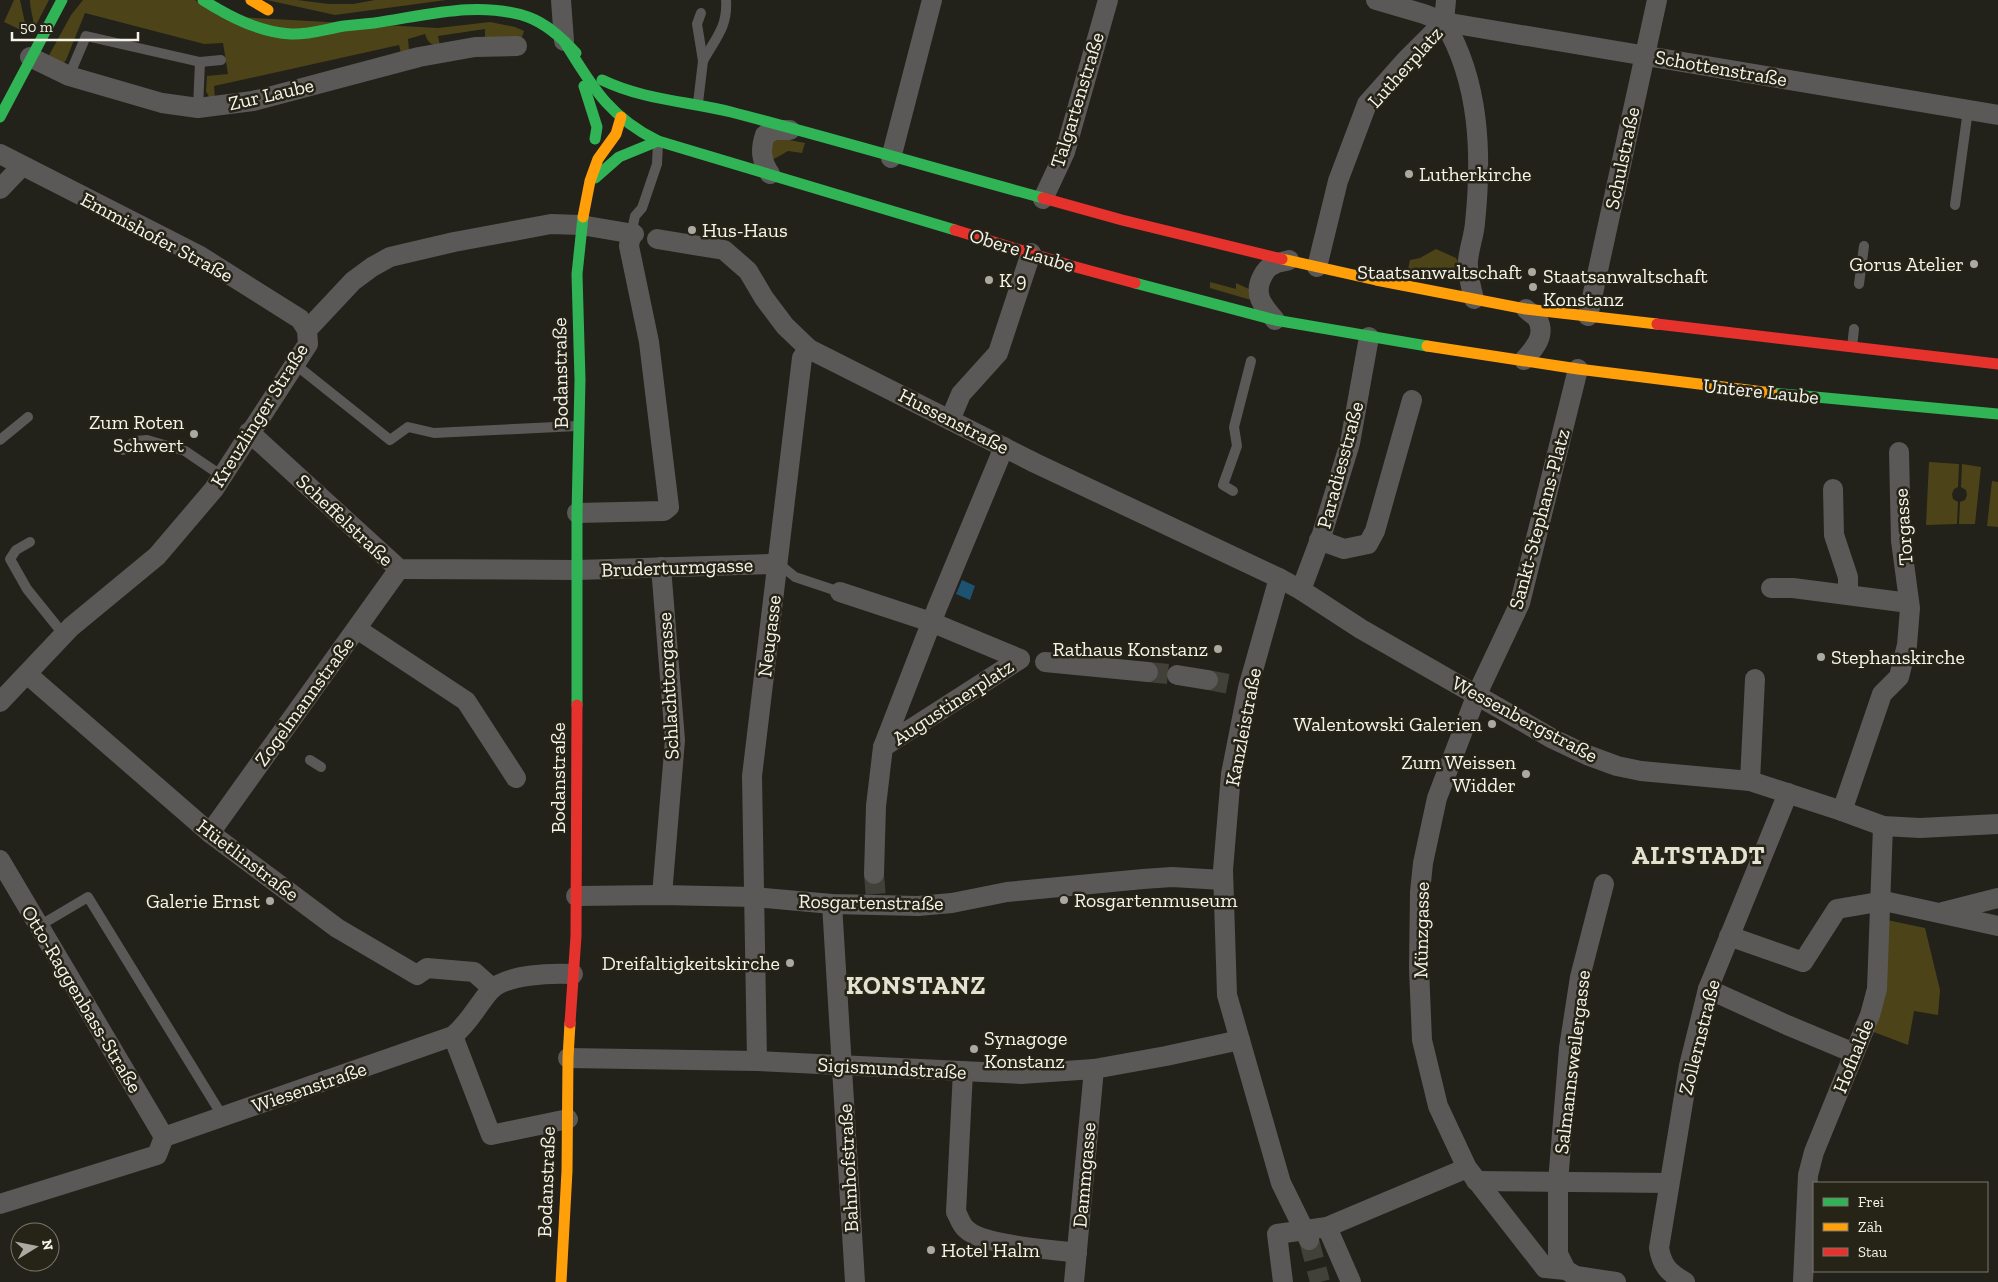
<svg xmlns="http://www.w3.org/2000/svg" width="1998" height="1282" font-family="'Zilla Slab',serif">
<style>
.green{fill:#4c4418}
.water{fill:#1d5270}
.lines{fill:none;stroke-linecap:round;stroke-linejoin:round}
.street-tunnel{stroke:#424139;stroke-width:20;stroke-dasharray:20 10;stroke-linecap:butt}
.lane{stroke:#5b5958;stroke-width:10}
.street{stroke:#5b5958;stroke-width:20}
.fast{stroke:#30b455;stroke-width:11}
.slow{stroke:#ff9f0a;stroke-width:11}
.jam{stroke:#e5322d;stroke-width:11}
.poi-dot{fill:#abaaa2;stroke:#262417;stroke-width:2}
.labels{text-anchor:middle;dominant-baseline:central;stroke-width:5;stroke-linejoin:round;paint-order:stroke}
.street-label{font-size:20px;fill:#f5f4eb;stroke:#262417}
.poi-label{font-size:20px;fill:#f5f4eb;stroke:#262417;text-anchor:start}
.district-label{font-size:25px;font-weight:bold;letter-spacing:1px;fill:#e3e1d0;stroke:#262417}
</style>
<rect width="100%" height="100%" fill="#22211a"/>
<g class="green">
<path d="M14,0H20L25,23V32L4,22Z"/>
<path d="M30,0H49L34,29C34,19 30,10 30,0Z"/>
<path d="M83,0H195L219,16L438,28L490,22L515,27L524,31L521,40H485V29L438,36L440,46C431,45 428,43 425,34L408,39L409,50L402,57L399,45L214,86L215,100L209,97L206,91L207,76L228,74L223,43L204,44L85,13L66,60L63,64L47,59L71,15Z"/>
<path d="M267,0H297L329,4H353L375,0H446L335,15Z"/>
<path d="M779,138L805,143L802,153L788,151L774,159L769,155L773,141Z"/>
<path d="M1436,249L1456,258L1458,262L1456,278L1408,269L1410,260L1420,258Z"/>
<path d="M1210,282L1236,289V283L1249,289L1251,300L1210,288Z"/>
<path d="M1929,462L1959,464L1958,487L1954,489L1952,494L1953,499L1958,502L1957,524L1926,525Z"/>
<path d="M1962,464L1981,467L1975,524H1959L1960,502L1965,500L1967,495L1966,490L1961,487Z"/>
<path d="M1992,481L1998,482V527L1987,526Z"/>
<path d="M1887,920L1925,928L1940,990L1938,1015L1914,1011L1908,1045L1871,1031Z"/>
</g>
<path class="water" d="M962,580L975,586L970,600L956,594Z"/>
<g class="lines">
<g class="street-tunnel">
<path d="M1148,672L1177,675"/>
<path d="M1208,680L1234,685"/>
<path d="M874,874L876,899"/>
<path d="M1309,1240L1320,1282"/>
</g>
<g class="lane">
<path d="M703,61C715,39 728,27 726,0"/>
<path d="M69,76L86,36L200,62L221,60"/>
<path d="M698,103L703,61L697,24L701,13"/>
<path d="M198,108L200,62"/>
<path d="M1955,205L1968,110"/>
<path d="M631,234L635,216L642,208L657,164L658,143"/>
<path d="M1859,284L1864,246"/>
<path d="M1852,347L1854,329"/>
<path d="M296,365L390,440L408,427L434,433L577,426"/>
<path d="M0,440L28,417"/>
<path d="M123,450L135,441L147,440L185,451L222,476"/>
<path d="M1233,491L1223,485L1237,446L1234,427L1251,361"/>
<path d="M30,542L16,550L10,559L27,589L64,635"/>
<path d="M777,566L784,568L795,577L840,592"/>
<path d="M310,760L321,767"/>
<path d="M39,926L88,897L223,1117"/>
</g>
<g class="street">
<path d="M561,0L564,41"/>
<path d="M1376,0L1424,14L1444,22L1998,115"/>
<path d="M1444,22C1480,82 1482,155 1475,223C1474,236 1469,248 1468,261C1467,273 1471,287 1474,299"/>
<path d="M1444,22L1446,0"/>
<path d="M30,57L69,76L162,103L198,108L253,101L419,57L475,47L517,46"/>
<path d="M0,154L200,256L300,319L307,330L308,344L214,489L157,556L71,627L0,702"/>
<path d="M891,158L932,0"/>
<path d="M770,174C761,160 760,150 765,135L774,130H790"/>
<path d="M0,189L22,166"/>
<path d="M1043,199L1065,152L1108,0"/>
<path d="M657,239L724,250L748,271L764,298L785,326L809,349L1035,463L1279,578L1301,590L1361,629L1553,739L1587,755L1617,766L1641,771L1750,781L1842,811L1883,826L1920,828L1998,824"/>
<path d="M1317,267L1338,181L1367,104L1407,59L1444,22"/>
<path d="M1588,316L1657,0"/>
<path d="M1275,320C1263,306 1253,295 1262,277C1264,273 1268,267 1273,265C1277,262 1284,262 1289,260"/>
<path d="M307,330L353,281L372,267L390,257L454,242L551,224L581,225L634,234"/>
<path d="M1524,360C1534,349 1546,336 1538,320C1536,316 1529,312 1526,309"/>
<path d="M950,420L961,394L998,353L1031,253"/>
<path d="M249,432L399,569L577,570L769,564L777,566"/>
<path d="M1833,489L1834,535L1848,577V595"/>
<path d="M577,513L664,511L669,507L649,342L629,246L631,234"/>
<path d="M1319,540L1344,549L1368,544L1375,531L1412,400"/>
<path d="M661,567L675,740L662,895"/>
<path d="M1279,578L1248,688L1231,774L1223,870L1227,995L1281,1183L1309,1240"/>
<path d="M1771,588H1793L1909,603"/>
<path d="M1301,590L1322,534L1350,443L1369,337"/>
<path d="M840,592L931,622L1020,659"/>
<path d="M357,629L466,701L516,778"/>
<path d="M1045,662L1148,672"/>
<path d="M27,674L210,833L337,928L417,975L427,968L474,972L492,988"/>
<path d="M1177,675L1208,680"/>
<path d="M883,747L1020,659"/>
<path d="M1750,781L1755,679"/>
<path d="M1842,811L1882,694L1899,677L1907,645L1910,608L1901,541L1899,452"/>
<path d="M210,833L399,569"/>
<path d="M0,860L164,1137"/>
<path d="M874,874L876,806L883,747L937,608L1004,447"/>
<path d="M1604,884L1580,977L1569,1048L1558,1182V1254L1566,1270L1576,1276L1616,1282"/>
<path d="M576,896L662,895L754,897L832,904L918,906L952,903L1007,892L1143,879L1172,877L1223,880"/>
<path d="M832,904L855,1282"/>
<path d="M1943,912L1998,898"/>
<path d="M1729,936L1803,962L1837,909L1884,901L1998,926"/>
<path d="M1708,989L1787,1025L1854,1053"/>
<path d="M453,1036L491,1135L568,1119"/>
<path d="M568,1058L757,1061L1021,1074L1094,1069L1166,1056L1240,1040"/>
<path d="M757,1061L752,776L802,358L809,349"/>
<path d="M963,1071L956,1212C959,1217 961,1225 966,1229C983,1246 1051,1249 1077,1253"/>
<path d="M1476,1181L1669,1183"/>
<path d="M0,1204L157,1155L164,1137L453,1036C470,1022 476,1007 490,991C505,974 552,973 573,974"/>
<path d="M1327,1227L1467,1168"/>
<path d="M1566,1270L1545,1268L1467,1168L1438,1106L1422,1040L1419,968L1420,892L1423,863L1437,798L1477,694L1520,603L1578,369"/>
<path d="M1074,1282L1094,1069"/>
<path d="M1283,1282L1277,1234L1327,1227L1351,1282"/>
<path d="M1685,1282C1669,1273 1662,1266 1659,1248L1689,1066L1708,989L1788,793"/>
<path d="M1803,1282L1808,1175L1814,1152L1870,1015L1877,989L1883,826"/>
</g>
<g class="fast">
<path d="M203,0C230,17 259,32 291,34C308,35 326,29 344,26C354,25 364,24 374,23C424,16 478,0 528,17C547,24 562,38 576,53"/>
<path d="M564,41C592,86 608,116 658,141L955,230"/>
<path d="M602,80C644,100 686,101 731,112C835,139 939,170 1043,198"/>
<path d="M584,86L597,127L595,139"/>
<path d="M0,117L62,0"/>
<path d="M595,178L619,157L658,141"/>
<path d="M1135,283L1275,320L1427,346"/>
<path d="M1772,393L1998,414"/>
<path d="M577,705V513L580,380L577,274L583,217"/>
</g>
<g class="slow">
<path d="M251,0L268,10"/>
<path d="M583,217L590,181L598,159L616,134L621,117"/>
<path d="M1282,259L1376,280L1526,309L1657,324"/>
<path d="M1427,346L1578,369L1772,393"/>
<path d="M561,1282L567,1171L568,1058L570,1023"/>
</g>
<g class="jam">
<path d="M1043,198L1122,220L1282,259"/>
<path d="M955,230L1072,266L1135,283"/>
<path d="M1657,324L1998,364"/>
<path d="M570,1023L576,936L577,705"/>
</g>
</g>
<g class="poi-dot">
<circle cx="1409" cy="174" r="5"/>
<circle cx="692" cy="230" r="5"/>
<circle cx="1974" cy="264" r="5"/>
<circle cx="1532" cy="272" r="5"/>
<circle cx="989" cy="280" r="5"/>
<circle cx="1533" cy="287" r="5"/>
<circle cx="194" cy="434" r="5"/>
<circle cx="1218" cy="649" r="5"/>
<circle cx="1821" cy="657" r="5"/>
<circle cx="1492" cy="724" r="5"/>
<circle cx="1526" cy="774" r="5"/>
<circle cx="1064" cy="900" r="5"/>
<circle cx="270" cy="901" r="5"/>
<circle cx="790" cy="963" r="5"/>
<circle cx="974" cy="1049" r="5"/>
<circle cx="931" cy="1250" r="5"/>
</g>
<g class="labels">
<g class="street-label">
<text transform="translate(1405 67) rotate(-48)">Lutherplatz</text>
<text transform="translate(1721 68) rotate(10)">Schottenstraße</text>
<text transform="translate(271 94) rotate(-13)">Zur Laube</text>
<text transform="translate(1077 100) rotate(-73)">Talgartenstraße</text>
<text transform="translate(1622 158) rotate(-78)">Schulstraße</text>
<text transform="translate(157 237) rotate(28)">Emmishofer Straße</text>
<text transform="translate(1022 250) rotate(17)">Obere Laube</text>
<text transform="translate(560 373) rotate(-91)">Bodanstraße</text>
<text transform="translate(1761 391) rotate(6)">Untere Laube</text>
<text transform="translate(259 415) rotate(-58)">Kreuzlinger Straße</text>
<text transform="translate(954 421) rotate(27)">Hussenstraße</text>
<text transform="translate(1340 465) rotate(-75)">Paradiesstraße</text>
<text transform="translate(1539 519) rotate(-75)">Sankt-Stephans-Platz</text>
<text transform="translate(345 520) rotate(43)">Scheffelstraße</text>
<text transform="translate(1903 527) rotate(-94)">Torgasse</text>
<text transform="translate(677 567) rotate(-2)">Bruderturmgasse</text>
<text transform="translate(769 636) rotate(-83)">Neugasse</text>
<text transform="translate(668 686) rotate(-93)">Schlachttorgasse</text>
<text transform="translate(304 701) rotate(-54)">Zogelmannstraße</text>
<text transform="translate(953 702) rotate(-33)">Augustinerplatz</text>
<text transform="translate(1525 719) rotate(28)">Wessenbergstraße</text>
<text transform="translate(1243 727) rotate(-79)">Kanzleistraße</text>
<text transform="translate(558 778) rotate(-90)">Bodanstraße</text>
<text transform="translate(248 860) rotate(37)">Hüetlinstraße</text>
<text transform="translate(871 902) rotate(1)">Rosgartenstraße</text>
<text transform="translate(1421 930) rotate(-89)">Münzgasse</text>
<text transform="translate(82 999) rotate(59)">Otto-Raggenbass-Straße</text>
<text transform="translate(1699 1037) rotate(-76)">Zollernstraße</text>
<text transform="translate(1853 1056) rotate(-68)">Hofhalde</text>
<text transform="translate(1572 1062) rotate(-83)">Salmannsweilergasse</text>
<text transform="translate(892 1068) rotate(3)">Sigismundstraße</text>
<text transform="translate(309 1087) rotate(-19)">Wiesenstraße</text>
<text transform="translate(848 1168) rotate(-93)">Bahnhofstraße</text>
<text transform="translate(1084 1175) rotate(-85)">Dammgasse</text>
<text transform="translate(546 1182) rotate(-88)">Bodanstraße</text>
</g>
<g class="poi-label">
<text x="1419" y="174">Lutherkirche</text>
<text x="702" y="230">Hus-Haus</text>
<text x="1964" y="264" text-anchor="end">Gorus Atelier</text>
<text x="1522" y="272" text-anchor="end">Staatsanwaltschaft</text>
<text x="1543" y="276">Staatsanwaltschaft<tspan x="1543" dy="23">Konstanz</tspan></text>
<text x="999" y="280">K 9</text>
<text x="184" y="422" text-anchor="end">Zum Roten<tspan x="184" dy="23">Schwert</tspan></text>
<text x="1208" y="649" text-anchor="end">Rathaus Konstanz</text>
<text x="1831" y="657">Stephanskirche</text>
<text x="1482" y="724" text-anchor="end">Walentowski Galerien</text>
<text x="1516" y="762" text-anchor="end">Zum Weissen<tspan x="1516" dy="23">Widder</tspan></text>
<text x="1074" y="900">Rosgartenmuseum</text>
<text x="260" y="901" text-anchor="end">Galerie Ernst</text>
<text x="780" y="963" text-anchor="end">Dreifaltigkeitskirche</text>
<text x="984" y="1038">Synagoge<tspan x="984" dy="23">Konstanz</tspan></text>
<text x="941" y="1250">Hotel Halm</text>
</g>
<g class="district-label">
<text x="1699" y="855">ALTSTADT</text>
<text x="916" y="985">KONSTANZ</text>
</g>
</g>
<rect x="1813" y="1182" width="175" height="90" fill="#262417" stroke="#79776c"/>
<rect x="1823" y="1198" width="25" height="8" fill="#30b455" stroke="#79776c"/>
<text x="1858" y="1207" font-size="15" fill="#f5f4eb">Frei</text>
<rect x="1823" y="1223" width="25" height="8" fill="#ff9f0a" stroke="#79776c"/>
<text x="1858" y="1232" font-size="15" fill="#f5f4eb">Zäh</text>
<rect x="1823" y="1248" width="25" height="8" fill="#e5322d" stroke="#79776c"/>
<text x="1858" y="1257" font-size="15" fill="#f5f4eb">Stau</text>
<g transform="translate(35 1247) rotate(80)"><circle r="24" fill="#262417" stroke="#79776c"/>
<path d="M0-4L9 19L0 12L-9 19Z" fill="#abaaa2"/>
<text y="-8" font-size="14" font-weight="bold" text-anchor="middle" fill="#f5f4eb">N</text>
</g>
<path d="M12 32v8h126v-8" fill="none" stroke="#f5f4eb" stroke-width="2.5"/>
<text x="20" y="32" font-size="15" fill="#f5f4eb" stroke="#262417" stroke-width="4" paint-order="stroke">50 m</text>
</svg>
